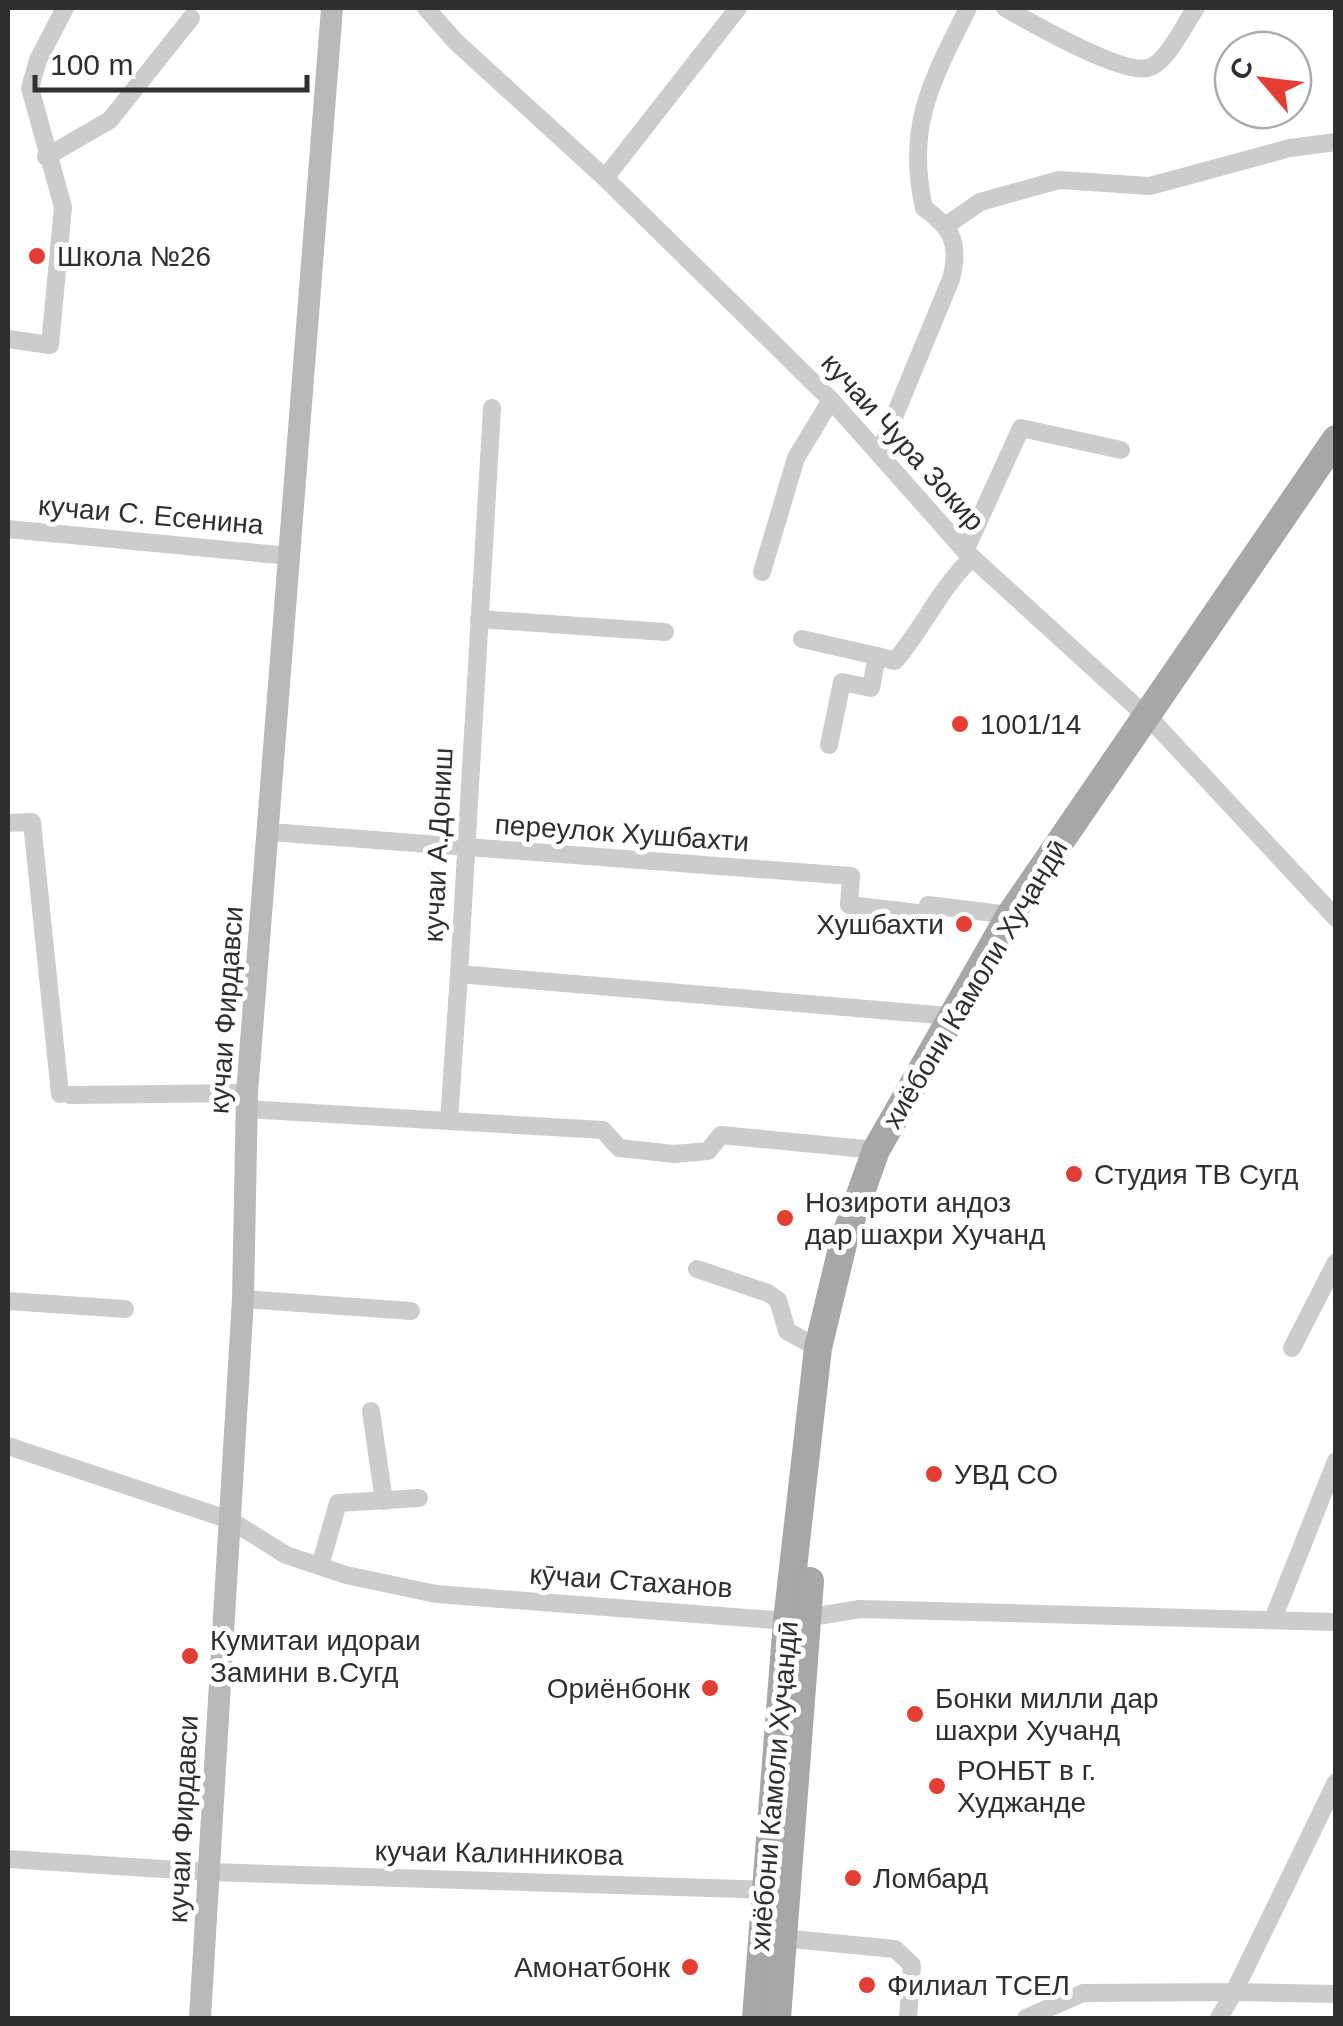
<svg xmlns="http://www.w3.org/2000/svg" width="1343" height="2026" font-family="Arial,sans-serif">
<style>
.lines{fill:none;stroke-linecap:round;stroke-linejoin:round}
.lane{stroke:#ccc;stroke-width:9}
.street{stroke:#ccc;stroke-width:18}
.secondary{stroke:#b9b9b9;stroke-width:22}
.primary{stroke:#a7a7a7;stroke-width:28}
.poi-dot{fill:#e43d34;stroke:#fff;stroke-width:4}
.labels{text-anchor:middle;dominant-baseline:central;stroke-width:10;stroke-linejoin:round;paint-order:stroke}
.poi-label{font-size:28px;fill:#2f2f2f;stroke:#fff;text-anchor:start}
.street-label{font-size:28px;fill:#2f2f2f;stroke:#fff}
</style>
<rect width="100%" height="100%" fill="#fff"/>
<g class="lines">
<path class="lane" d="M859,1232L928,1239"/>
<g class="street">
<path d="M426,8L455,41L605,178L831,400L965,551L1156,725L1336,918"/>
<path d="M1005,8C1030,22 1121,75 1148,68C1168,62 1184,24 1196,8"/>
<path d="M46,157L110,120L191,18"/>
<path d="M605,178L738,8"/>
<path d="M947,225L980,202L1059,180L1150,186L1290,148L1336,142"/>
<path d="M8,339L50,345L63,207L30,88L38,60L65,8"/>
<path d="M492,408L459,974L949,1016"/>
<path d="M880,451L951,279C960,244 953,229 924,208C905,125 933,79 968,8"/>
<path d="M8,529L289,556"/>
<path d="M965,551L1021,428L1121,450"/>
<path d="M762,572L796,458L831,400"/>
<path d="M479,619L665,632"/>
<path d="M802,639L877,656"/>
<path d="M829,745L842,682L871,688L877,656L895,661C924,627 940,588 972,558"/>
<path d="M8,823L32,822L60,1094"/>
<path d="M270,832L851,876L849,905L927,914L928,905L1010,915"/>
<path d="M70,1095L247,1093"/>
<path d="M247,1109L449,1121L459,974"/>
<path d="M449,1121L603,1130L619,1148L674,1154L708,1151L721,1135L876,1150"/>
<path d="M697,1269L768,1293L778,1300L787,1331L818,1348"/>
<path d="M243,1299L411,1311"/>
<path d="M8,1301L125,1309"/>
<path d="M1292,1348L1336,1262"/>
<path d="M371,1411L384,1501"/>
<path d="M8,1446L230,1520L286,1555L346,1575L436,1594L787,1621L860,1609L1336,1622"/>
<path d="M320,1566L338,1503L419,1498"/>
<path d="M1273,1619L1336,1461"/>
<path d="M8,1859L210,1872L775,1890"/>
<path d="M781,1938L895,1949L912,1965L908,2018"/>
<path d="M1026,2018L1083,1993L1234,1992L1336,1782"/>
<path d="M1219,2018L1234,1992L1336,1994"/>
</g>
<path class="secondary" d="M200,2018L243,1299L247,1093L332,8"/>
<g class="primary">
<path d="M756,2018L787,1621L818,1348L844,1240L876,1150L1010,915L1336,439"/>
<path d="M777,2018L810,1581"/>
</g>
</g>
<g class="poi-dot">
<circle cx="37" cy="256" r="10"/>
<circle cx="960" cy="724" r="10"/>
<circle cx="964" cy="924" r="10"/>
<circle cx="1074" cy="1174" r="10"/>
<circle cx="785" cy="1218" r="10"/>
<circle cx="934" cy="1474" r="10"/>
<circle cx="190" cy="1656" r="10"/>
<circle cx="710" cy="1688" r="10"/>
<circle cx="915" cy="1714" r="10"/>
<circle cx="937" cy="1786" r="10"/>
<circle cx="853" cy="1878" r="10"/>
<circle cx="690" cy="1967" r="10"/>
<circle cx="867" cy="1985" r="10"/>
</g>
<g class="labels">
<g class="poi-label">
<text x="57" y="256">Школа №26</text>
<text x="980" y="724">1001/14</text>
<text x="944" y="924" text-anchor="end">Хушбахти</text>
<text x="1094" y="1174">Студия ТВ Сугд</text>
<text x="805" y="1202">Нозироти андоз<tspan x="805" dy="32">дар шахри Хучанд</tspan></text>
<text x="954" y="1474">УВД СО</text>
<text x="210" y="1640">Кумитаи идораи<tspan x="210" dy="32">Замини в.Сугд</tspan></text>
<text x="690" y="1688" text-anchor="end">Ориёнбонк</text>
<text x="935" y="1698">Бонки милли дар<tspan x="935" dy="32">шахри Хучанд</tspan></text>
<text x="957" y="1770">РОНБТ в г.<tspan x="957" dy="32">Худжанде</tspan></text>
<text x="873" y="1878">Ломбард</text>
<text x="670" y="1967" text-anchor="end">Амонатбонк</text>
<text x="887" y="1985">Филиал ТСЕЛ</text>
</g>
<g class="street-label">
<text transform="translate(903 442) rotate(48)">кучаи Чура Зокир</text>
<text transform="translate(151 515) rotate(5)">кучаи С. Есенина</text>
<text transform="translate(622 833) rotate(4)">переулок Хушбахти</text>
<text transform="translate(438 845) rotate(-87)">кучаи А.Дониш</text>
<text transform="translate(975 984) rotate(-59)">хиёбони Камоли Хуҷандӣ</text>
<text transform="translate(226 1010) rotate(-86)">кучаи Фирдавси</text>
<text transform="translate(631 1581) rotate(4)">кӯчаи Стаханов</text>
<text transform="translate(774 1786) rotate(-85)">хиёбони Камоли Хуҷандӣ</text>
<text transform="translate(183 1819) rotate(-87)">кучаи Фирдавси</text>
<text transform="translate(499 1853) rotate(1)">кучаи Калинникова</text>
</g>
</g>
<rect width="1343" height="2026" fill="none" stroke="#2f2f2f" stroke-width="20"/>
<g transform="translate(1263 80) rotate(298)"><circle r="48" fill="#ffffff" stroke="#acacac" stroke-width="2.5"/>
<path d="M0-8L18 38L0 25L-18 38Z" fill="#e43d34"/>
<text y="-15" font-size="28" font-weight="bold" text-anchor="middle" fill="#2f2f2f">С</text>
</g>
<path d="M35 75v15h272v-15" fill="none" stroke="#2f2f2f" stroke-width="5"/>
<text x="50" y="75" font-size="30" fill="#2f2f2f" stroke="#ffffff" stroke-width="8" paint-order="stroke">100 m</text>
</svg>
